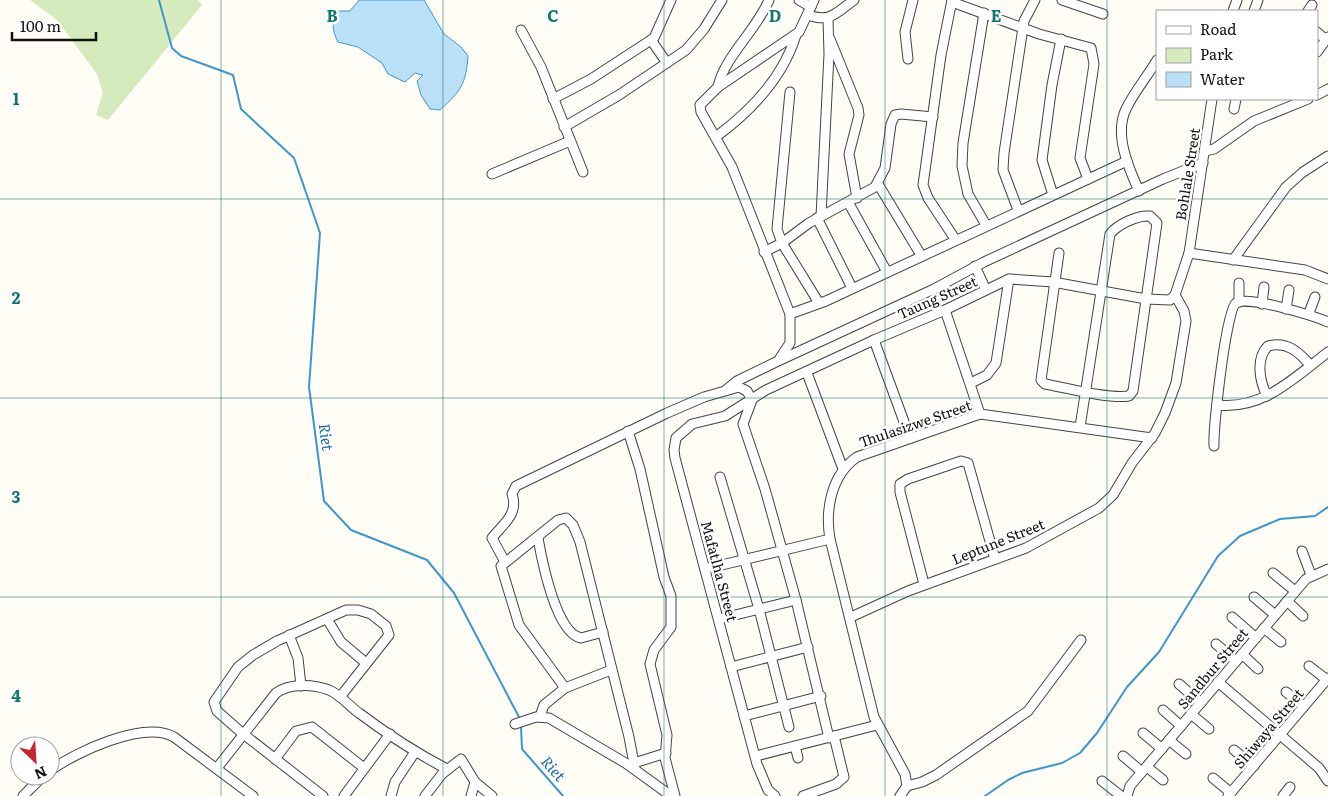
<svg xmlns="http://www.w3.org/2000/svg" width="1328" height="796" font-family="Literata,serif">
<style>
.green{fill:#d5ebbd}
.water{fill:#b9e0f7;stroke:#3f96cf}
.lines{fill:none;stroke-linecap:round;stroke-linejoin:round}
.stream{stroke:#3f96cf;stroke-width:2}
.minor-casing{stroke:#444;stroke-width:11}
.minor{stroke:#fff;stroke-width:9}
.grid{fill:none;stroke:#0f766e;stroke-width:1;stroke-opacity:0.55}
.labels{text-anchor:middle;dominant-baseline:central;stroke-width:5;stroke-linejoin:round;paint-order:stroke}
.street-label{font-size:14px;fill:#111;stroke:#fff}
.water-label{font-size:15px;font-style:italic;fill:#1768a6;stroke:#fff}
.grid-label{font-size:16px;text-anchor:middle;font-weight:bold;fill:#0f766e;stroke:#fff;stroke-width:5;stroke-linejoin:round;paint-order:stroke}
</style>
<rect width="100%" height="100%" fill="#fffdf5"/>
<path class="green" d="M30,0H198L202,5L108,120L96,115L103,93L97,74L57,20Z"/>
<path class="water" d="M359,0H424L444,34L461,47L468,56C466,84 461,91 440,110L430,109L421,95L417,81L423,75L415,73L405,82L388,74L382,63L358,47L338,42C332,30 331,23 338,11H350Z"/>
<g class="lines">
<g class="stream">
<path d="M159,0L172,48L181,56L233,75L241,109L294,158L320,233L309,387L324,501L351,530L427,560L454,593L520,719"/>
<path d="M521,726L522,749L563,796"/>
<path d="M985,796L1008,780L1022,773L1062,763L1080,753L1097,733L1127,687L1159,652L1218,556L1240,536L1280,519L1315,516L1328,507"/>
</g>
<defs>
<g id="minor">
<path d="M799,0L811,7"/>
<path d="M952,0L941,55L923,185L928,198L955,239"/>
<path d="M1062,0L1103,14"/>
<path d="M952,2L1039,34L1091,48L1094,64L1080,158L1088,179"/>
<path d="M1233,11L1237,0"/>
<path d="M1254,11L1258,0"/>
<path d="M1308,11L1312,5"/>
<path d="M984,13L963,143L962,166L968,194L986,225"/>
<path d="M808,15C830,23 836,13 854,0"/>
<path d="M521,30L541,67L583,172"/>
<path d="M1317,32L1326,40"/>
<path d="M830,39L858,108L859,115L849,154L857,198"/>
<path d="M651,40L667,63"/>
<path d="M1317,52L1328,37"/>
<path d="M908,59L905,32L913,0"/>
<path d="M718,87C724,57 756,31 769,0"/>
<path d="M790,92L777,229L782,243L819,303"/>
<path d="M1317,95L1328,89"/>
<path d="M553,99L591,79L654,38L671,0"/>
<path d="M1234,109L1236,99"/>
<path d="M564,127L619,95L686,50L704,29L722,0"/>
<path d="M717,136C752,110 783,78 796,35"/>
<path d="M1205,151L1214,149L1254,121L1308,99"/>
<path d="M492,174L570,141"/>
<path d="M878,184L921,255"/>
<path d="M1139,191C1128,167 1114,134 1126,109C1134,92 1147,77 1157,60"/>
<path d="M1053,195L1042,160L1052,85L1061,39"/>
<path d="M848,202L887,272"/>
<path d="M1018,210L1003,170L1004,153L1024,21L1035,0"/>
<path d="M821,216L829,54L828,19"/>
<path d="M817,218L852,288"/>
<path d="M764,252L782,243L809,223L875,187L885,168L891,124L895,115L901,114L933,117"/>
<path d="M1059,253L1041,380L1045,384C1067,388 1108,399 1129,396L1133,391L1157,223L1150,216C1138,215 1118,224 1110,234L1080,427"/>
<path d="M1189,253L1305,270L1328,279"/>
<path d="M1233,260L1286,187L1303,172L1328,156"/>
<path d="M975,266L986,290"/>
<path d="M1239,283V302"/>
<path d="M1262,304L1264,287"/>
<path d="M1286,309L1289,290"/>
<path d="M945,310L980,414"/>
<path d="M1309,313L1315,297"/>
<path d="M790,314L826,301L1127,161"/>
<path d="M874,340L910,438"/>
<path d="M780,358L790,343V314L732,167L701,112L700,105L718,87L799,32L814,0"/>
<path d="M807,373L843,469"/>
<path d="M971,383L987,375L996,363L1009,279"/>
<path d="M726,390L737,381L776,362L934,289L984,262L1163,179L1203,163"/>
<path d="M1267,396C1260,382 1255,359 1268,346C1287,341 1299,352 1310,365"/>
<path d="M752,400L743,424L765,489L796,600L829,738"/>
<path d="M1217,405C1263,410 1294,378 1328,352"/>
<path d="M628,431L640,469L664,577L671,596V627L654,650L650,664L667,735L665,758L675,796"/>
<path d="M1214,446C1213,429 1226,310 1236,303C1247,295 1314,316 1328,322"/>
<path d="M720,477L759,609L789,727"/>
<path d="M538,538C542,561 556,633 581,638L603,632"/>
<path d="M1302,551L1311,575"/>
<path d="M505,562L492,538C503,524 519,514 512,494L516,486L667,413L704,397L739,387L747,391L752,400"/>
<path d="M705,569L830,539"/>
<path d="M1273,573L1295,591"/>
<path d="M924,584L900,492V484L908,479L961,461L968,463L995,559"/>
<path d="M1254,597L1275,615"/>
<path d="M1287,601L1303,616"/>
<path d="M851,617L908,591L1026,548L1099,508L1113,495L1132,463L1155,433L1165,413L1176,383L1186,321L1184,311L1175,295"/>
<path d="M1232,617L1256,638"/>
<path d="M327,619L341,642L366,663"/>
<path d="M719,619L796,600"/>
<path d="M1264,628L1281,642"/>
<path d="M289,635L298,658L301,686"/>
<path d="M1216,644L1236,661"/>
<path d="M1242,654L1258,669"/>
<path d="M1309,666L1327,680"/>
<path d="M731,667L808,647"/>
<path d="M1218,682L1319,768L1328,781"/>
<path d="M1179,684L1201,703"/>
<path d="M565,688L611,670"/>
<path d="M1286,692L1304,706"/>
<path d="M1163,710L1181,726"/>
<path d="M1191,714L1209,729"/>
<path d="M540,716L544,705L565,688L519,625L501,566L558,520L566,518L573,525L580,542L629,737L635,769"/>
<path d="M744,716L821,696"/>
<path d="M515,724L536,717L549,718L627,764L671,796"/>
<path d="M1143,733L1162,749"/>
<path d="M1169,740L1186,754"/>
<path d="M795,746L798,758"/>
<path d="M1234,750L1254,766"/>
<path d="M756,756L877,725"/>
<path d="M1123,756L1142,772"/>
<path d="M275,759L296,731L312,727L364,768"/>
<path d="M634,763L666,753"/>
<path d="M1147,767L1163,780"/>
<path d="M217,768L276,693C290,683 313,684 329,690C341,695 349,706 359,713C387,734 416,753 447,769"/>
<path d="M50,771C75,752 144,720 174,737L253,796"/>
<path d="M1213,778L1231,793"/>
<path d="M1102,781L1121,796"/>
<path d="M475,782L492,796"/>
<path d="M907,786L905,774L874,717L830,539C825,510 831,475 857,457L980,414L1152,438"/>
<path d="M907,786L922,782L936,775L1028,711L1081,640"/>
<path d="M23,796L43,776"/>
<path d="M323,796L242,733L217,711L214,702L238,667L253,655L277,641L346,610H358L371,614L386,626L389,635L340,697"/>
<path d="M344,796L390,734"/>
<path d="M391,796L395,782L415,752"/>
<path d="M425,796L442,774L461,759L475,782L471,796"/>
<path d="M775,796L768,790L757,764L675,458L674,450L676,438L692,424L725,416L766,390L874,340L945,310L1009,279L1053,282L1146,299L1170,300L1175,295L1189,253L1212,99"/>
<path d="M803,796L836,784L844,777L834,736"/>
<path d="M900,796L907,786"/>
<path d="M1127,796L1130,786L1306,579L1328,569"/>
<path d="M1228,796L1328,678"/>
<path d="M1283,796L1290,787"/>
</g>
</defs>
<use href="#minor" class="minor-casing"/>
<use href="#minor" class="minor"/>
</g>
<path class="grid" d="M221,0V796M443,0V796M664,0V796M885,0V796M1107,0V796M0,199H1328M0,398H1328M0,597H1328"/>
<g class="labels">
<g class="street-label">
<text transform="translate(1187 174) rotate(-81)">Bohlale Street</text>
<text transform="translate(937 297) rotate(-24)">Taung Street</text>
<text transform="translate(915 423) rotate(-19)">Thulasizwe Street</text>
<text transform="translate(998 541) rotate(-22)">Leptune Street</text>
<text transform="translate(720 571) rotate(75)">Mafatlha Street</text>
<text transform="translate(1212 668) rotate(-50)">Sandbur Street</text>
<text transform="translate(1268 728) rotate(-50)">Shiwaya Street</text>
</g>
<g class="water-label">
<text transform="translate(327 437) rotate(82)">Riet</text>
<text transform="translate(554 768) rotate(49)">Riet</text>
</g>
</g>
<g class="grid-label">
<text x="332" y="22">B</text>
<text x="553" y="22">C</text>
<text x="775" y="22">D</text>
<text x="996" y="22">E</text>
<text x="16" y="105">1</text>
<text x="16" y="304">2</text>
<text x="16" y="503">3</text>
<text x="16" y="702">4</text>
</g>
<rect x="1156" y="10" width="162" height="90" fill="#ffffff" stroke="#a0a0a0"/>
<rect x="1166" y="26" width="25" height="8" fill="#ffffff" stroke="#a0a0a0"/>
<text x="1200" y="35" font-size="15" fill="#111111">Road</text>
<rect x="1166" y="48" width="25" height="15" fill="#d5ebbd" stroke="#a0a0a0"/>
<text x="1200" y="60" font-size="15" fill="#111111">Park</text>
<rect x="1166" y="72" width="25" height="15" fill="#b9e0f7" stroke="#a0a0a0"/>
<text x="1200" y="85" font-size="15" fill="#111111">Water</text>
<g transform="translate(35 761) rotate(155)"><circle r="24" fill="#ffffff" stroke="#a0a0a0"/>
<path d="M0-4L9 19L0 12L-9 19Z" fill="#c4262e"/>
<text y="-8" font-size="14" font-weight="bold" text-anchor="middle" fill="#111111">N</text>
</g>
<path d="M12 32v8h84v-8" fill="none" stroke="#111111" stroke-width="2.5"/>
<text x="20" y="32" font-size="15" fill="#111111" stroke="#ffffff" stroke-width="4" paint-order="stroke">100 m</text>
</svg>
